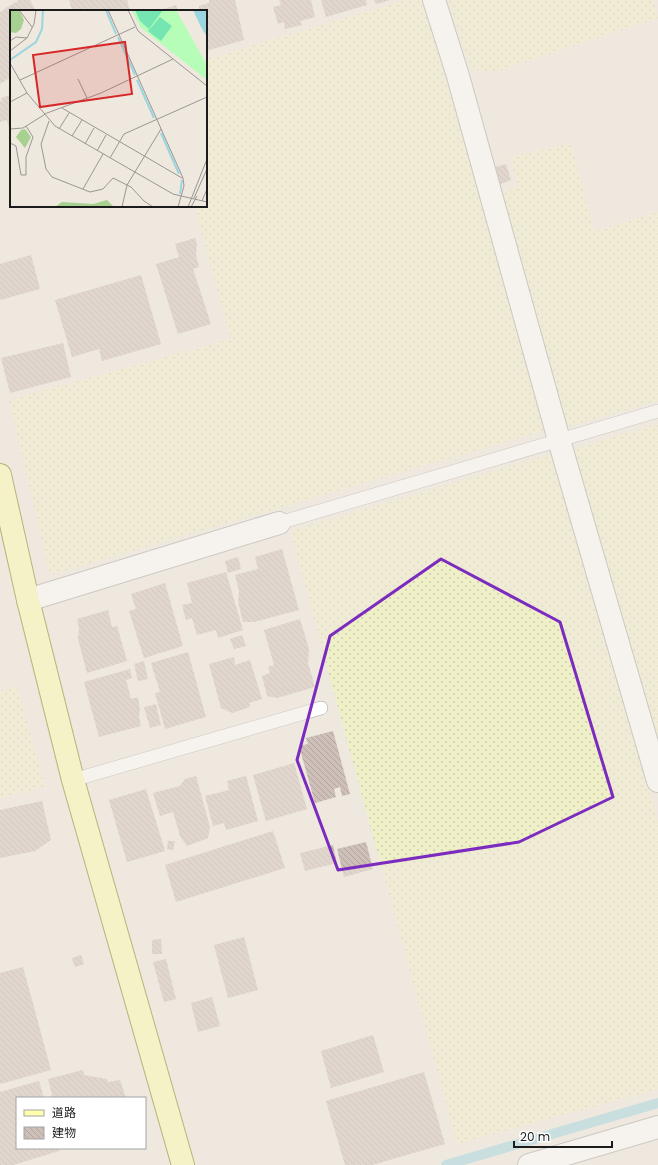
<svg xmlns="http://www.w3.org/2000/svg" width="658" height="1165" font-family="Poppins,'Noto Sans JP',sans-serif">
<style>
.farmland{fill:url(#farmland-dots)}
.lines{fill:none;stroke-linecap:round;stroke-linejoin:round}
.stream{stroke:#9bd5e0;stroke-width:10}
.building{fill:url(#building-back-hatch)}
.lane-casing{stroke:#a2a2a2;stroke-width:14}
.street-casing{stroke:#a2a2a2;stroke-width:24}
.secondary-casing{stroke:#6f7400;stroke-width:24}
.lane{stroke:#fff;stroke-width:13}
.street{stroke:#fff;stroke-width:22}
.secondary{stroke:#fffeac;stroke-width:22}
.marked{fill:none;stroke:#7b2cbf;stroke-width:3;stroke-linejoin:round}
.inset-river{fill:none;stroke:#9bd5e0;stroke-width:2}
.inset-road{fill:none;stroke:#9a9691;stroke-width:1}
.view{fill:#d62828;fill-opacity:0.15;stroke:#d62828;stroke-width:2}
.inset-edge{fill:none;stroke:#1b1b1b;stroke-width:2}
</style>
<defs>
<pattern id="farmland-dots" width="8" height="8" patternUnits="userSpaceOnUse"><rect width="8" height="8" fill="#efefc8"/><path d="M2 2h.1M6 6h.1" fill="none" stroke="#ccccab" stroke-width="1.8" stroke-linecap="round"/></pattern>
<pattern id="building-back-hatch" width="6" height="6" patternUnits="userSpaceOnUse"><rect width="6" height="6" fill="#cec0b8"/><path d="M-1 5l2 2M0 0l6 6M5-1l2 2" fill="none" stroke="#b0a49e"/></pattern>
</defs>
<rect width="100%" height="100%" fill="#eee8df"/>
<g class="farmland">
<path d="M406,0H423L546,430L50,575L9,400L231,339L194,206H206V59Z"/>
<path d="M448,0H653L658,18L495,72L470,69Z"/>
<path d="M571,143L594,231L658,212V401L564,428L498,194L518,187L510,157Z"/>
<path d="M658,424V743L571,450Z"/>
<path d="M552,454L658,822V1089L457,1144L290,531Z"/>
<path d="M17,686L45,786L0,799V691Z"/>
</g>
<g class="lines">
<path class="stream" d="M446,1165L658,1103"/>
</g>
<g class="building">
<path d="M19,0H30L36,11H11V77L0,84V12Z"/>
<path d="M69,0H127L130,11H72Z"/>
<path d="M209,0H235L244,40L206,51V11H196L199,10V6L209,3Z"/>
<path d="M279,0H311L315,17L300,21L302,25L285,29L284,22L278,24L273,7L281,5Z"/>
<path d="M321,0H366L367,5L326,17Z"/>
<path d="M374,0H390L376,4Z"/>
<path d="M176,5L178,11H157Z"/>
<path d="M11,95V133H10L7,120L0,122V101H2L1,98Z"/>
<path d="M506,164L511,180L495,186L489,169Z"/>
<path d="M195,238L197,244L196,255L199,267L193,269L211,324L178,334L156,264L179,257L175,244Z"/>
<path d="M31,255L40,289L0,300V264Z"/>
<path d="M141,275L161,344L102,361L99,349L72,357L55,300Z"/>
<path d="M63,343L71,377L10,393L1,358Z"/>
<path d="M282,549L299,610L254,622H243L238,602L239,591L235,575L258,569L255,557Z"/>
<path d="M238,557L241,569L228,573L225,561Z"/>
<path d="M226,572L243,630L218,638L216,630L197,635L192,618L186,620L182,605L192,603L187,583Z"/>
<path d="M165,583L183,646L144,658L129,611L136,609L131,594Z"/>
<path d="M108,610L112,627L117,626L127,661L87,673L78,639L79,628L77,619Z"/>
<path d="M300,619L309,649L308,663L315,687L277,698L267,696L262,676L270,673L268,667L274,665L264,630Z"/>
<path d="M242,635L246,646L234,649L230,639Z"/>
<path d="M188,652L206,717L165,729L155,693L160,692L151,663Z"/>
<path d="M234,657L235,665L250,660L262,699L249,703L250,707L232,713L221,708L209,664Z"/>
<path d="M144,661L148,679L138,681L134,664Z"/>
<path d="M130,669L132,678L126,680L131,699L138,697L140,710L139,717L141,726L99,737L84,682Z"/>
<path d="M156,704L161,725L150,728L144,707Z"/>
<path d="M333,731L350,794L342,796L340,787L334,789L336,797L315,803L299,746L308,744L306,738Z"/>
<path d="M294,763L307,809L266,821L253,775Z"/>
<path d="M196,776L210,827L208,838L187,846L180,836L173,812L160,816L153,793L180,786L185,779Z"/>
<path d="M246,776L258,821L226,830L224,823L213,826L205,796L229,790L227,781Z"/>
<path d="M146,789L165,851L127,862L109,800Z"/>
<path d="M42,801L51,840L35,851L0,858V810Z"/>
<path d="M273,831L285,868L176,902L165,865Z"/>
<path d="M168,841H175L173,850L167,849Z"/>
<path d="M366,842L373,869L344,877L337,849Z"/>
<path d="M333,845L337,863L305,871L300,853Z"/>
<path d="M244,937L258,990L228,998L214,945Z"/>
<path d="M161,939L162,954H152V940Z"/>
<path d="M81,955L84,964L75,967L72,958Z"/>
<path d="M166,959L176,999L164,1002L153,962Z"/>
<path d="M23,967L51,1070L0,1084V973Z"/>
<path d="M212,997L220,1026L198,1032L191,1003Z"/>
<path d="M373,1035L384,1072L331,1088L321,1051Z"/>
<path d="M83,1070L84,1075L107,1079L108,1082L120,1080L126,1098H51L52,1094L48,1079Z"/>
<path d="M424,1072L445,1144L372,1165H345L326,1101Z"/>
<path d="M39,1081L44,1098H17V1148H58L59,1151L13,1165H0V1092Z"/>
</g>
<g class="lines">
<defs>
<g id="lane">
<path d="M279,523L658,411"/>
<path d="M73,780L321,708"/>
</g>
<g id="street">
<path d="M434,0L458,76L559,440L658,781"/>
<path d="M28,600L279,523"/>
<path d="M529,1165L658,1127"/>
</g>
<path id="secondary" d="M0,475L28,600L73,780L183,1165"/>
</defs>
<use href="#lane" class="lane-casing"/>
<use href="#street" class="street-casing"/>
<use href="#secondary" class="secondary-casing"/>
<use href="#lane" class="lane"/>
<use href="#street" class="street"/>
<use href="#secondary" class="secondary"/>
</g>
<path d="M0 0H658V1165H0ZM441,559L560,622L613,797L519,842L338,870L297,760L330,636Z" fill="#eee8df" fill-opacity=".55" fill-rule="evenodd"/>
<path class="marked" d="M441,559L560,622L613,797L519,842L338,870L297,760L330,636Z"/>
<g transform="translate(10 10)">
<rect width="197" height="197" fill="#eee8df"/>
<path d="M0,0H9L14,10L11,19L6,23L0,22ZM15,119L21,127L15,138L6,127L11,120ZM97,190L104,197H45L52,192L83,194Z" fill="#a7d190"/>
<path d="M122,0H166L197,55V70L130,17Z" fill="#b6feb7"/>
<path d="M125,0H153L139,19L130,11ZM150,7L162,16L151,31L138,21Z" fill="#75e5b2"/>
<path d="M183,0H197V27L191,17Z" fill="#9bd5e0"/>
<path class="inset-river" d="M96,0L106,24M108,27L125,65M0,50L26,32L32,19L33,0M127,70L144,108M151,123L169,164M170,184L172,170"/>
<path class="inset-road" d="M9,0L22,17M98,0L173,168L174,176L168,197M118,0L128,21L197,76M0,31L6,27L17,28M0,41L17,28L24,14L26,0M0,53L17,83L45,116L163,184L197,192M68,69L77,88M10,70L125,17M0,92L17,83M52,98L172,168M39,111L31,134L36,159L42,167L80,182L93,179L103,168L121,177L134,191L143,197M0,119L13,118L37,103L91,83L163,49M49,119L59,103M62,126L72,110M0,133L6,136L11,165H16V147L23,127L16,116M75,134L84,118M87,141L96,125M100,148L114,124L197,87M73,179L93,144M184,188L197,159M192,191L197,179M112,197L117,175L151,119M178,197L197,149M181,197L187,186"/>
<path class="view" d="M115,32L122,84L30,97L23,45Z"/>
<rect width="197" height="197" class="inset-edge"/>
</g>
<rect x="16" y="1097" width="130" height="52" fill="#ffffff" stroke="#a4a4a4"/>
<rect x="24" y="1110" width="20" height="6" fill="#fffeac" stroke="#a4a4a4"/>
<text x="52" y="1117" font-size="12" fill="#1b1b1b">道路</text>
<rect x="24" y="1127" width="20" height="12" fill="url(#building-back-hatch)" stroke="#a4a4a4"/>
<text x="52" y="1137" font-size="12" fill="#1b1b1b">建物</text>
<path d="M514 1141v6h98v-6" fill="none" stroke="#1b1b1b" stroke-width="2"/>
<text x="520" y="1141" font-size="12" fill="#1b1b1b" stroke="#ffffff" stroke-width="3" paint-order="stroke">20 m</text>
</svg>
